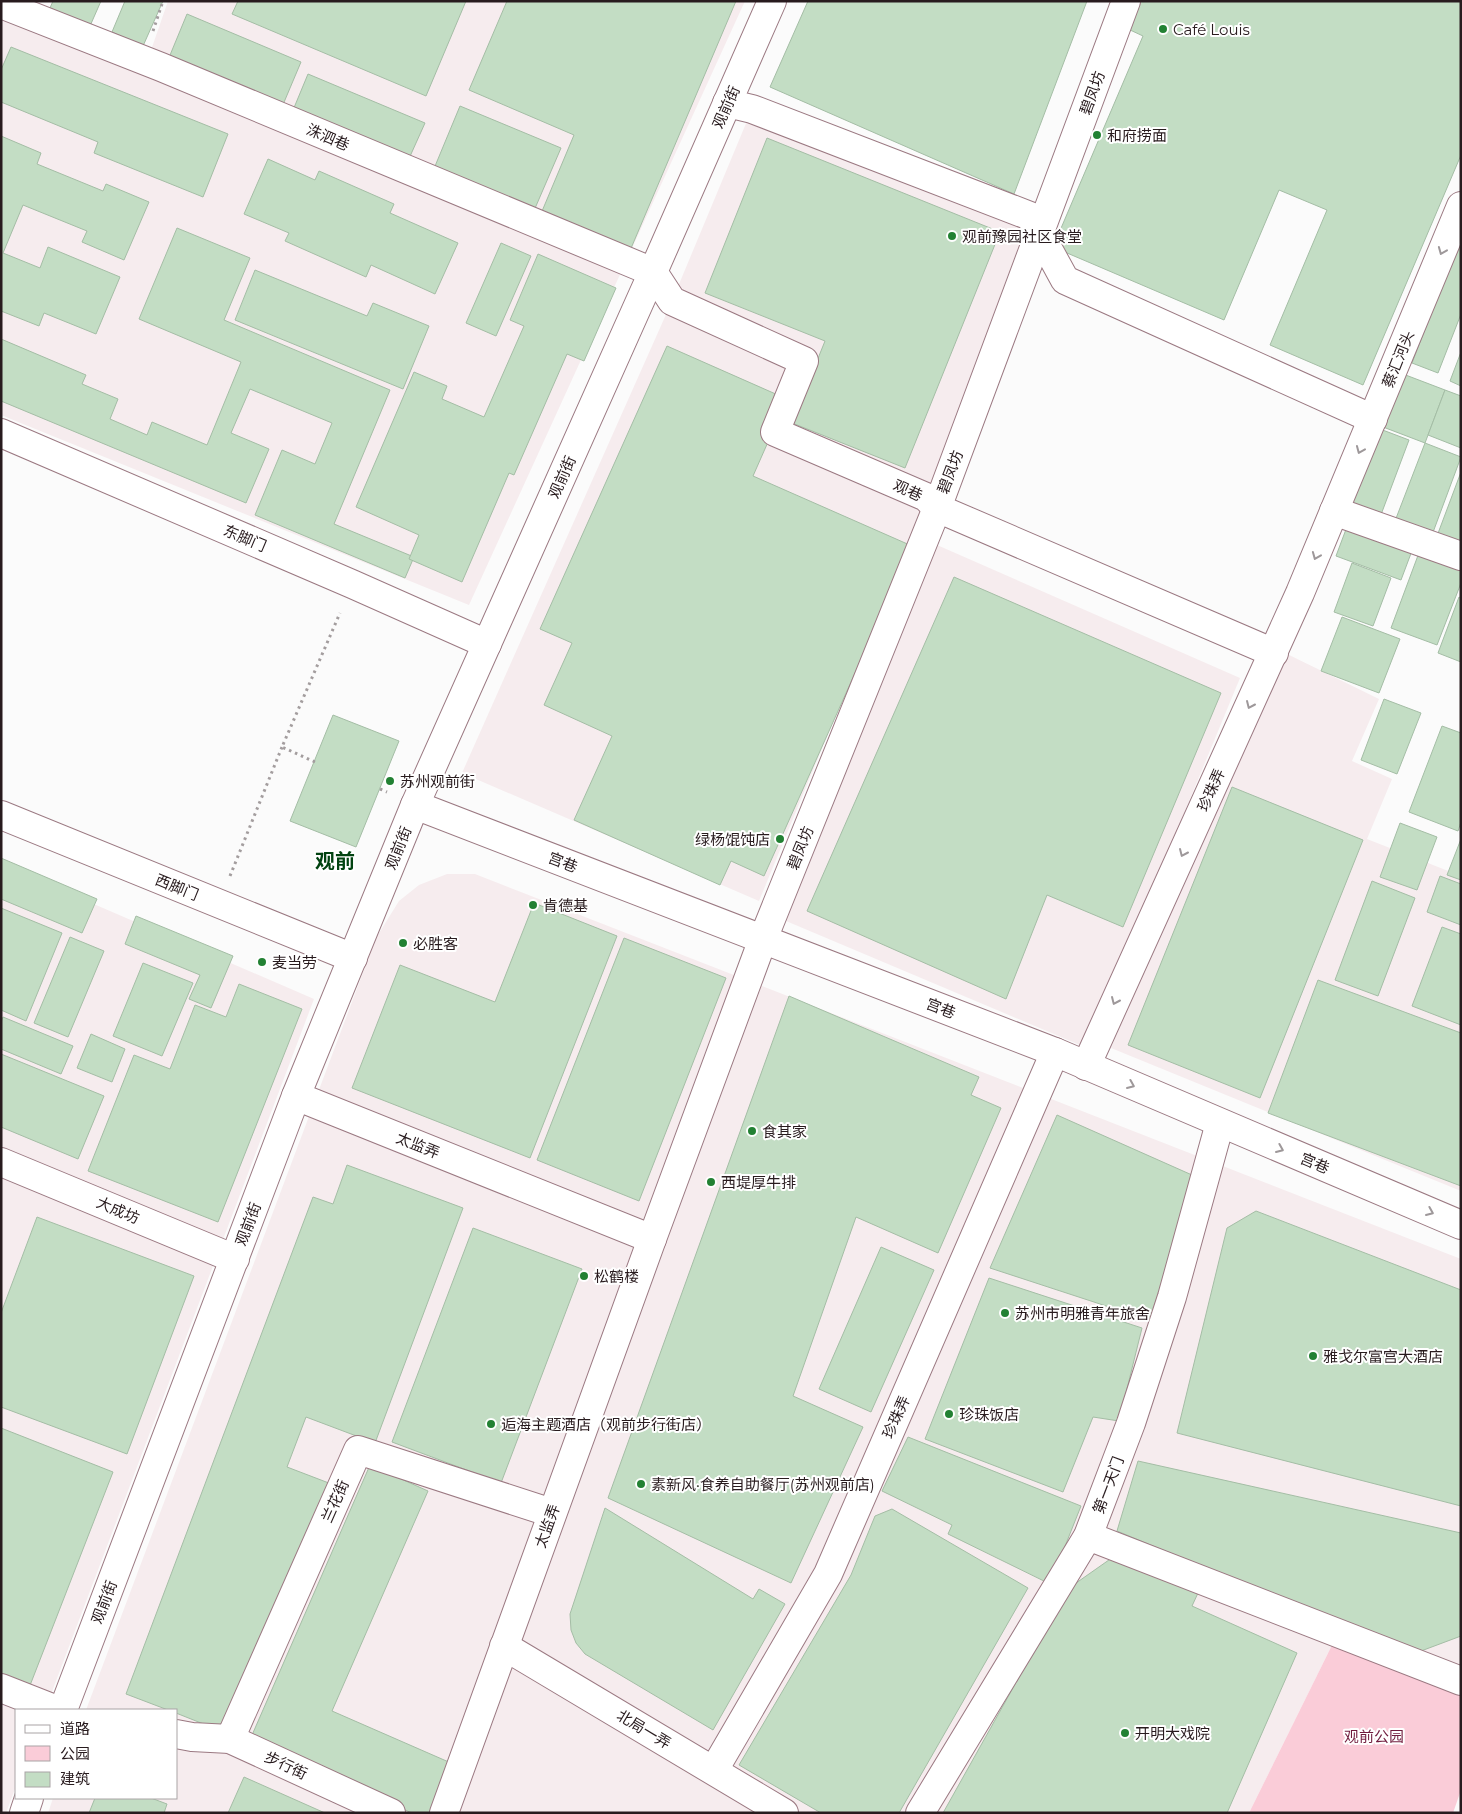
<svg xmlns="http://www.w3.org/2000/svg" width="1462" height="1814" font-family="Montserrat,'Noto Sans SC',sans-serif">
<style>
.built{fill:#f6ecee}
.green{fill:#faccd8}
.building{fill:#c3ddc4;stroke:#a4bda5}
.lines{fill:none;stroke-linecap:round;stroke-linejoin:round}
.minor-casing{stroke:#9b7982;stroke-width:30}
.path{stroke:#a39d9e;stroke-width:3;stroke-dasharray:2.5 4;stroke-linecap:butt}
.minor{stroke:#fff;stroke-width:28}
.oneway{stroke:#9e989a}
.poi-dot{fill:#228133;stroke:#fff;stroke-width:2}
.labels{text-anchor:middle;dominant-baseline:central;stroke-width:4;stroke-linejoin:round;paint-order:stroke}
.poi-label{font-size:15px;fill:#281b1e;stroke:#fff;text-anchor:start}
.street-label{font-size:15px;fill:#281b1e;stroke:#fff}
.park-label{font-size:15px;fill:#701c3e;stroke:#fff}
.district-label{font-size:20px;font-weight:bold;fill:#024311;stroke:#fff}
</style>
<rect width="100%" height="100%" fill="#fbfbfb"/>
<g class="built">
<path d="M1,1L149,56L168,1H745L469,605L1,415Z"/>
<path d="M752,109L1030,216L926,497L759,901L462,773L672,301Z"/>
<path d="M937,545L1240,678L1087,1048L786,921Z"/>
<path d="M1283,652L1379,699L1352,761L1392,779L1367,839L1461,876V1191L1111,1048L1238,749Z"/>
<path d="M1,864L314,999L45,1710H16V1786L6,1813H1Z"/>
<path d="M447,874H475L1461,1259V1689L1336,1637L1249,1813H48L53,1798H176V1710H86L376,938L399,901L419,885Z"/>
</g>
<path class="green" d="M1336,1637L1461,1689V1790L1453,1813H1249Z"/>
<g class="building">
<path d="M53,1H101L90,26L50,8Z"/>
<path d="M125,1H163L143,46L112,32Z"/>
<path d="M238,1H466L426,96L232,14Z"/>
<path d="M507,1H736L629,253L540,216L574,135L469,90Z"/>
<path d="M808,1H1087L1014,194L770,87Z"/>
<path d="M1140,1H1461V155L1363,385L1270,345L1327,210L1279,190L1224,320L1053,247L1143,36L1128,29Z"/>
<path d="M187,14L301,62L282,107L168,60Z"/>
<path d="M11,47L228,134L203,197L94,153L98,142L1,102V70Z"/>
<path d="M308,74L425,123L407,163L291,115Z"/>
<path d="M460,106L561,148L533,213L433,171Z"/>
<path d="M1,136L41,153L37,164L103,191L106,184L149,202L124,260L82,242L87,231L23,205L3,253L40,268L48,247L120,277L96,334L44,313L39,326L1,311Z"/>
<path d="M767,138L1000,232L905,468L792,423L825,341L705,293Z"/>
<path d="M268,159L315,180L319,171L394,204L390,213L458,243L435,294L371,265L366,277L285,241L289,233L244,214Z"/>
<path d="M177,228L250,258L224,320L390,390L334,524L414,557L405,578L255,515L282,450L315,464L332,423L250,389L231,433L269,449L246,503L1,401V339L86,375L82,384L118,399L110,419L147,435L152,422L207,445L241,362L139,319Z"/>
<path d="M1461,236V314L1438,373L1412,363Z"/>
<path d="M501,243L531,256L496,336L466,323Z"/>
<path d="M538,254L616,288L584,361L567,354L514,475L509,473L462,582L409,559L419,535L356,507L414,372L447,386L442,399L484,417L524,326L510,320Z"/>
<path d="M255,270L367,316L373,303L429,326L403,389L235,320Z"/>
<path d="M667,346L787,399L753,476L912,546L764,876L731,861L720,885L574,820L612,736L544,705L572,643L540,629Z"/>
<path d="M1461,352V386L1450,381Z"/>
<path d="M1403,374L1445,390L1425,443L1383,427Z"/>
<path d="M1445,390L1461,396V448L1428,435Z"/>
<path d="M1380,429L1409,440L1379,520L1349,509Z"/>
<path d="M1425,443L1461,457L1432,535L1395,521Z"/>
<path d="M1461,472V545L1437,536Z"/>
<path d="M1348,524L1413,548L1401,580L1336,556Z"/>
<path d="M1420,550L1461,565V583L1437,645L1391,628Z"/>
<path d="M1352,563L1391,578L1373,626L1334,612Z"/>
<path d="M954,577L1221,693L1123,927L1047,895L1006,999L807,911Z"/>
<path d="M1459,597L1461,598V662L1438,653Z"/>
<path d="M1342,617L1400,639L1379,693L1321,671Z"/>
<path d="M1384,699L1421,713L1397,774L1361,760Z"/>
<path d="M333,715L399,741L356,847L290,821Z"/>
<path d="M1442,726L1461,733V822L1458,831L1409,812Z"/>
<path d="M1232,787L1363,840L1260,1098L1128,1045Z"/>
<path d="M1400,823L1437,837L1417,890L1380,877Z"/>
<path d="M1461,839V880L1447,875Z"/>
<path d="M1,858L97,899L82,933L1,899Z"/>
<path d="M1440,876L1461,884V925L1427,912Z"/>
<path d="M1372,881L1415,898L1378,996L1335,980Z"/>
<path d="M534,903L617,936L530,1158L352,1088L400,965L495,1002Z"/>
<path d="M1,908L62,933L26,1021L1,1010Z"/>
<path d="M136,916L233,956L211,1008L189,999L200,975L125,944Z"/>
<path d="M1442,927L1461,934V1025L1412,1006Z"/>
<path d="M70,937L104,951L68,1037L34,1023Z"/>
<path d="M624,938L726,978L639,1201L537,1160Z"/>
<path d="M143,963L193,983L162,1056L113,1036Z"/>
<path d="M1318,980L1461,1033V1186L1268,1113Z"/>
<path d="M239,984L302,1009L218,1222L88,1171L134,1055L170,1069L195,1005L226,1017Z"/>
<path d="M789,996L979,1077L971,1095L1001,1108L938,1253L856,1217L793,1396L863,1427L791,1583L608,1498Z"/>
<path d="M3,1017L73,1046L61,1074L1,1049V1022Z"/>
<path d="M91,1034L125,1049L112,1082L77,1068Z"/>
<path d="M1,1054L104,1096L78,1159L1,1127Z"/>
<path d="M1057,1115L1201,1179L1155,1322L990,1268Z"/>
<path d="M347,1165L463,1208L375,1443L306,1417L287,1467L334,1485L226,1733L176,1713V1710H168L126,1694L313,1197L333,1204Z"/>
<path d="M1256,1211L1461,1290V1506L1177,1433L1227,1228Z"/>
<path d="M37,1217L194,1276L127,1454L1,1407V1313Z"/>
<path d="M473,1228L582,1269L501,1483L392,1442Z"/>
<path d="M881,1247L934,1270L871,1412L819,1389Z"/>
<path d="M989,1278L1142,1328L1119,1421L1093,1417L1063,1492L925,1439Z"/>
<path d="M1,1428L113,1472L29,1688L1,1677Z"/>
<path d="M908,1437L1081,1506L1050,1584L948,1534L952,1525L882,1491Z"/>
<path d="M1138,1461L1461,1533V1636L1413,1654L1117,1531Z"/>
<path d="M370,1465L428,1491L332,1711L451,1763L429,1813H412L249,1742Z"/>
<path d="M605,1508L753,1599L759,1589L785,1604L713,1730L585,1654L576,1643L571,1630L570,1614Z"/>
<path d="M892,1509L1028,1588L899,1813H821L739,1765L851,1575L875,1516Z"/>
<path d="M1116,1555L1198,1593L1192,1606L1297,1653L1227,1813H943L1069,1588Z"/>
<path d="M244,1777L325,1813H228Z"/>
<path d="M95,1798H151L167,1804L164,1813H89Z"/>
</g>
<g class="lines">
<defs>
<g id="minor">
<path d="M1,4L161,67L653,272"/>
<path d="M727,103L752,109L1030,216L1065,280L1373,419"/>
<path d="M653,272L672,301L804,361L775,432L926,497L937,508L1274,653"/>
<path d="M1,433L352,584L487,644"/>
<path d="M1334,511L1461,556"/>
<path d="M415,805L1055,1052L1461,1225"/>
<path d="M1,815L353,958"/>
<path d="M1086,1066L1300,593L1461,206"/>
<path d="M296,1096L652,1239"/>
<path d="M1,1162L235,1259"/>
<path d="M1088,1536L1461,1681"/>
<path d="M504,1646L784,1813"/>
<path d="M1,1688L57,1710"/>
<path d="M63,1710L296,1096L415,805L653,272L772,1"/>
<path d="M176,1734L192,1737L230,1739L391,1813"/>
<path d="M230,1739L358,1450L552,1513"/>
<path d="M714,1770L828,1574L1055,1052"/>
<path d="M24,1813L29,1798"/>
<path d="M444,1813L652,1239L763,939L937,508L1126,1"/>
<path d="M920,1813L1088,1536L1131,1423L1172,1297L1220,1123"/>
</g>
</defs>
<use href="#minor" class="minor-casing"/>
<g class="path">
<path d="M153,31L163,1"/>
<path d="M315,762L282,747L340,613"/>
<path d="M380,789L387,792"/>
<path d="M230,876L282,747"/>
</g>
<use href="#minor" class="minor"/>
</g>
<defs><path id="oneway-chevron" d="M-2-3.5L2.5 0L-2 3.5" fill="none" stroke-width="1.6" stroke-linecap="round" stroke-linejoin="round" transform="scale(1.25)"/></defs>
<g class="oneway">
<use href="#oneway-chevron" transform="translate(1442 251) rotate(112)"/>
<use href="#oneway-chevron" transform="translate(1360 450) rotate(113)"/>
<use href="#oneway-chevron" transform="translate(1316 556) rotate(112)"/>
<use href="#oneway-chevron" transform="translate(1250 705) rotate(114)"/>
<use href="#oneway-chevron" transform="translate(1183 853) rotate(114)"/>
<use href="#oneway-chevron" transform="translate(1115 1001) rotate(114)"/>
<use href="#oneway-chevron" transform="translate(1131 1085) rotate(23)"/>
<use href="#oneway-chevron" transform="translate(1280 1149) rotate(23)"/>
<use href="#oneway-chevron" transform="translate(1430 1212) rotate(23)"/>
</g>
<g class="poi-dot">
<circle cx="1163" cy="29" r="5"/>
<circle cx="1097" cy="135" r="5"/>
<circle cx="952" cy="236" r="5"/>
<circle cx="390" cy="781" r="5"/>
<circle cx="780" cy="839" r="5"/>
<circle cx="533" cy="905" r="5"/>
<circle cx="403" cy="943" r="5"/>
<circle cx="262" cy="962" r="5"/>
<circle cx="752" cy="1131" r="5"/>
<circle cx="711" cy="1182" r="5"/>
<circle cx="584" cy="1276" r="5"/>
<circle cx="1005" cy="1313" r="5"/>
<circle cx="1313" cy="1356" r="5"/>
<circle cx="949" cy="1414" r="5"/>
<circle cx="491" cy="1424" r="5"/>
<circle cx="641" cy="1484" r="5"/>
<circle cx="1125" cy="1733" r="5"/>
</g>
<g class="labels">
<g class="poi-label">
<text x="1173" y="29">Café Louis</text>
<text x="1107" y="135">和府捞面</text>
<text x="962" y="236">观前豫园社区食堂</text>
<text x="400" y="781">苏州观前街</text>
<text x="770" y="839" text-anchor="end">绿杨馄饨店</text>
<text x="543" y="905">肯德基</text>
<text x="413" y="943">必胜客</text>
<text x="272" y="962">麦当劳</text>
<text x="762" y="1131">食其家</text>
<text x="721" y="1182">西堤厚牛排</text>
<text x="594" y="1276">松鹤楼</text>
<text x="1015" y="1313">苏州市明雅青年旅舍</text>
<text x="1323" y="1356">雅戈尔富宫大酒店</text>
<text x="959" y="1414">珍珠饭店</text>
<text x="501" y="1424">逅海主题酒店（观前步行街店）</text>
<text x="651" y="1484">素新风·食养自助餐厅(苏州观前店)</text>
<text x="1135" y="1733">开明大戏院</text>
</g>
<g class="street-label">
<text transform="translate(1092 93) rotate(-70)">碧凤坊</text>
<text transform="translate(726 107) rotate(-66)">观前街</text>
<text transform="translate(328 137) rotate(23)">洙泗巷</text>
<text transform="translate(1398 359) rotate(-68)">蔡汇河头</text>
<text transform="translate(950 472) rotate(-69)">碧凤坊</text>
<text transform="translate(562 477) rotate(-66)">观前街</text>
<text transform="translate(908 490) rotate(25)">观巷</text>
<text transform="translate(245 538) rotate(23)">东脚门</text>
<text transform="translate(1211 790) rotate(-66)">珍珠弄</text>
<text transform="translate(398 848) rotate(-68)">观前街</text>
<text transform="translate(800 848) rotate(-68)">碧凤坊</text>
<text transform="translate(563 862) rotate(21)">宫巷</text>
<text transform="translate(177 887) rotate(22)">西脚门</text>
<text transform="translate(941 1008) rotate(21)">宫巷</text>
<text transform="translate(418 1145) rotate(22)">太监弄</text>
<text transform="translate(1315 1163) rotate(23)">宫巷</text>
<text transform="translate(118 1210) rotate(23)">大成坊</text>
<text transform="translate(248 1224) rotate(-69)">观前街</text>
<text transform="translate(896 1417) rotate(-66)">珍珠弄</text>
<text transform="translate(1108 1485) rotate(-69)">第一天门</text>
<text transform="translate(335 1501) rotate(-66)">兰花街</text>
<text transform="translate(547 1526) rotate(-70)">太监弄</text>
<text transform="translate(104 1602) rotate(-69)">观前街</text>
<text transform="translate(644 1729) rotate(31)">北局一弄</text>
<text transform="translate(286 1765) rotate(25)">步行街</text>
</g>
<g class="park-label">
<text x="1374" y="1736">观前公园</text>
</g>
<g class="district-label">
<text x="335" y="861">观前</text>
</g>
</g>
<rect width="1462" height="1814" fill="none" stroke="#281b1e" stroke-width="5"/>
<rect x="15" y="1709" width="162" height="90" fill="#ffffff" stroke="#a9a4a5"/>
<rect x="25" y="1725" width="25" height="8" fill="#ffffff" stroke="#a9a4a5"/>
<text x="60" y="1734" font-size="15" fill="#281b1e">道路</text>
<rect x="25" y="1746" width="25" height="15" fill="#faccd8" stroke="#a9a4a5"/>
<text x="60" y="1759" font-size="15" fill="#281b1e">公园</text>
<rect x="25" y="1772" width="25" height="15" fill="#c3ddc4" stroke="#a9a4a5"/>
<text x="60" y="1784" font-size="15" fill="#281b1e">建筑</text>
</svg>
